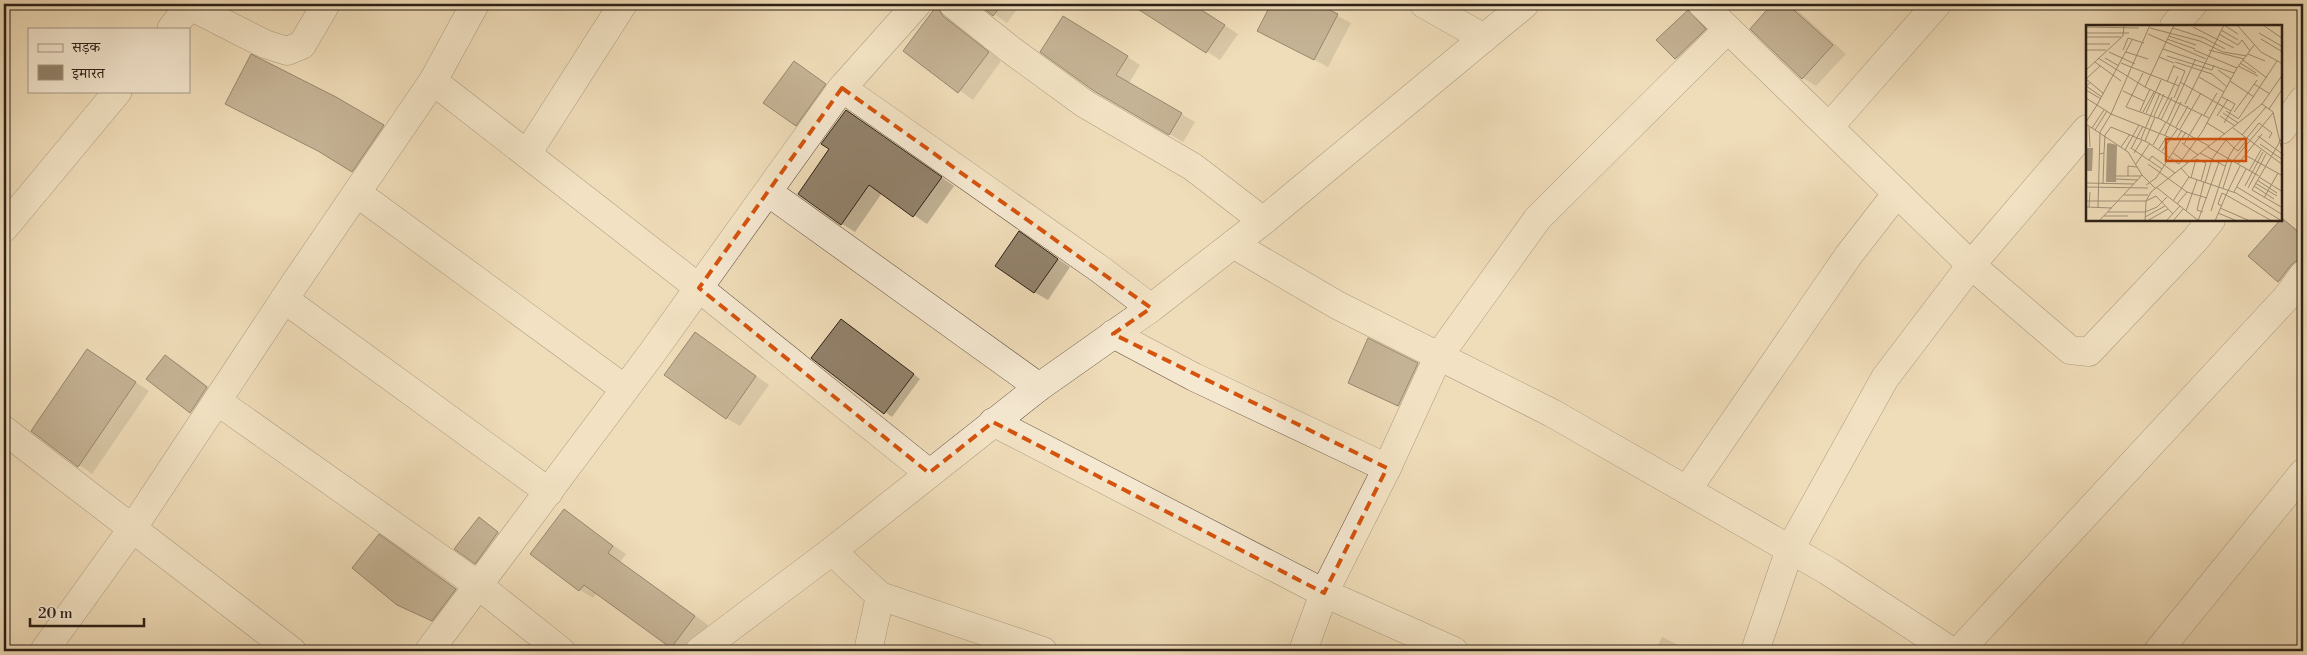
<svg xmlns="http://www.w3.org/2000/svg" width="2307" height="655" font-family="'Libre Bodoni','Noto Serif Devanagari',serif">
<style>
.shadow{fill:#0003}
.building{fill:#92826b;stroke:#2d2117}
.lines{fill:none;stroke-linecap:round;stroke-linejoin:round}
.minor-casing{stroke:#5e503f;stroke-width:29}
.minor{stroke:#f5e8d1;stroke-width:28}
.marked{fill:none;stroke:#d5530d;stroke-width:4;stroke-dasharray:10 6;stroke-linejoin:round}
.inset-road{fill:none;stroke:#a19178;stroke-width:1}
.view{fill:#d5530d;fill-opacity:0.15;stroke:#d5530d;stroke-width:2.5}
.inset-edge{fill:none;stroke:#2d2117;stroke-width:2.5}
</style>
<rect width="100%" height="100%" fill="#efdcb8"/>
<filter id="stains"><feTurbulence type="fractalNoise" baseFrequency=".004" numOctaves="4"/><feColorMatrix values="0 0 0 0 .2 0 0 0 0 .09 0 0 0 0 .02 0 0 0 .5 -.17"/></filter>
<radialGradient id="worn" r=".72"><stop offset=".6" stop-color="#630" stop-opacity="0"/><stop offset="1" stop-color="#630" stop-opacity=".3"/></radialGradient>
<g class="shadow">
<path d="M980,4H1021L1007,23Z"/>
<path d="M1165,4H1191L1238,34L1220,60L1155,18Z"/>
<path d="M1272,4H1315L1351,23L1328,67L1259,30Z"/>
<path d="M1774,4L1793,6L1846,54L1816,86L1803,78L1751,28Z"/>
<path d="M938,6L951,13L952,19L957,25L1001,61L973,100L904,51Z"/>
<path d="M1688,11L1701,19L1718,38L1690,66L1676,58L1658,40Z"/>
<path d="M1077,25L1140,65L1129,83L1195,122L1183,142L1094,90Z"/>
<path d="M794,62L838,93L810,132L796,125Z"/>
<path d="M335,98L397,134L366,178L330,157Z"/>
<path d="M846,111L954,186L927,224L882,193L855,232L842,224L831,149Z"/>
<path d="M4,113L8,116L4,123Z"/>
<path d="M2282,219L2303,233V274L2293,289L2279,281L2250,256Z"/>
<path d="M1019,233L1070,267L1048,300L1034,292Z"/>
<path d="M848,324L920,379L892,417L813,358Z"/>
<path d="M708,342L769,385L740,426L726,418Z"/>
<path d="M87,350L149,391L92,474L32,430Z"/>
<path d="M166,357L179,364L220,396L205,419L148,379Z"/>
<path d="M1417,364L1431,372L1412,413L1349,383Z"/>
<path d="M564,511L626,554L620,562L708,625L688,651H680L672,647L597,593L593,598L580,590L532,554Z"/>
<path d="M479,519L511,541L489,570L476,563Z"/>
<path d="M386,540L462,593L439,624L406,608Z"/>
<path d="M1662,637L1691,651H1655Z"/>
</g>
<g class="building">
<path d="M938,4L939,10L943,16L989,52L958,93L903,51Z"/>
<path d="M978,4H1002L993,16Z"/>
<path d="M1130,4H1192L1225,25L1206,53Z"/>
<path d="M1271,4H1317L1338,14L1314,60L1257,31Z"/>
<path d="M1772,4H1787L1833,45L1802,79L1750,29Z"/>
<path d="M1688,10L1706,29L1675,59L1656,40Z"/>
<path d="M1063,16L1128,56L1116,75L1182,113L1169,135L1094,91L1040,52Z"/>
<path d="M251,54L336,97L384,125L352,172L318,151L225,104Z"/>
<path d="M794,61L826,84L796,126L763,103Z"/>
<path d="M846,110L942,177L913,217L869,185L841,225L798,194L829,149L821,144Z"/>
<path d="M2282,218L2303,236V260L2296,261L2291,265L2278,282L2248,256Z"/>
<path d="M1019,231L1058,259L1034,293L995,266Z"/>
<path d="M841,319L914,374L884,414L811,358Z"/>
<path d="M695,332L756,376L726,419L664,375Z"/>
<path d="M1368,338L1418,363L1398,406L1348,383Z"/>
<path d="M87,349L136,382L78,467L31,431Z"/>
<path d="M165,355L207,387L190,413L146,379Z"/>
<path d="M564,509L613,546L608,553L695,616L671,648L584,585L579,591L530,554Z"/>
<path d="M479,517L498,532L475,564L454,549Z"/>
<path d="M379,534L456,589L432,621L397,605L352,568Z"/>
</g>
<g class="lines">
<defs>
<g id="minor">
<path d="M186,4L265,44L287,51L302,45L326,4"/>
<path d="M953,4L1011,50L1085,104L1193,167L1263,221"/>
<path d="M1424,4L1484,38"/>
<path d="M1702,4L1971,265L2087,129"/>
<path d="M2174,26L2193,4"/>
<path d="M171,29L191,4"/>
<path d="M433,81L699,288L929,473"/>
<path d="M842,88L1101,270L1151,308"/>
<path d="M1829,127L1937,4"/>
<path d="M2281,130L2303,100"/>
<path d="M527,154L623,4"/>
<path d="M768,192L1039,387"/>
<path d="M357,193L625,389"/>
<path d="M4,228L118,91"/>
<path d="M1233,244L1337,305L1552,413L1828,571L1951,651"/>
<path d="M284,299L549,492"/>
<path d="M1113,334L1194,377L1387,468"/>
<path d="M217,401L478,585L561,651"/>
<path d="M993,422L1324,593L1454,651"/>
<path d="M4,430L292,651"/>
<path d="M1687,490L1848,256L1897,193"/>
<path d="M832,551L880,596L868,651"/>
<path d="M880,596L1043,651"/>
<path d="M44,651L132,529L295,283L433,81L475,4"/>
<path d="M429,651L652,353L842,88L917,4"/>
<path d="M699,651L832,551L1039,387L1151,308L1263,221L1525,4"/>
<path d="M1303,651L1324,593L1387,468L1438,357L1538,218L1728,29"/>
<path d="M1755,651L1790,549L1885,378L1971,265L2070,350L2089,352L2195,240L2211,220"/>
<path d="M1959,651L2287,297L2303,275"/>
<path d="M2158,651L2303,473"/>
</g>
</defs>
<use href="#minor" class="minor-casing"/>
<use href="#minor" class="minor"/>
</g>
<path d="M0 0H2307V655H0ZM842,88L1151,308L1113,334L1387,468L1324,593L993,422L929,473L699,288Z" fill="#efdcb8" fill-opacity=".55" fill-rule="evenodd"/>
<path class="marked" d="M842,88L1151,308L1113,334L1387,468L1324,593L993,422L929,473L699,288Z"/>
<g transform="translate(2086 25)">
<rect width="196" height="196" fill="#efdcb8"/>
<path d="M23,118L31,120L30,157H20L21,119ZM0,123H7L6,146H0Z" fill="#ad9c81"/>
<path class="inset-road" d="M88,0L59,62L123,93M151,0L175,27L197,39M177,0L197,14M0,2L53,3M107,2L148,23M64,3L114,16L137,27L161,31M87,3L118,13L139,24M135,5L152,15M173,8L197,22M62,9L80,17M133,9L152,20L156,15L164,26M83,11L110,20M0,12V8H43M0,12H35M81,14L109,24M175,14L195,26M80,17L120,34M0,19H24M77,24L148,48M0,25H20M37,25L42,13L58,18M108,25L151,43M123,25L158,34M23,27L49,39M40,27L62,34M162,29L179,36M81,31L126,45L128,40M73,32L88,38M12,33L59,62M19,33L33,41M157,35L181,53M9,37L35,56M89,37L126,49L141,62M35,38L93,61M154,38L170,48M87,41L99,46L88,73M152,41L172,51M0,45L37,11L38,0M132,45L145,54M57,48L40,82L74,94L123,121M113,52L138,67M0,54L18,69M0,54L14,41M144,56L168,72M81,57L88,40M94,57L145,86M4,58L0,61L16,72M168,59L184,69M0,65L15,74M37,66L58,76M162,68L171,55M83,71L92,51M136,72L149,79L138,98M0,73L11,80L46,15M99,79L138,0L152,9M176,79L187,87L197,130M183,84L197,63M54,86L64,64M140,86L153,94M57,87L68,67M148,87L162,68M60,88L75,55M137,88L152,98M118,90L131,68M68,91L78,69M131,91L142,74M134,91L149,101M72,93L83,71M153,93L191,36M75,95L86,72M0,97L11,80L25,89L64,0M81,97L109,35M121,98L139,109M0,99L42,127L56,150L13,196M3,102L4,122M90,102L102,81M6,103L18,85M147,103L197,140M94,104L115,68M9,105L21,86M79,110L95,77M156,110L180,82M172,111L195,128M197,111L166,165L197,183M55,114L74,68M139,114L148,123L158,112M160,114L173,98L186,108L183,113M59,116L69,92M96,118L112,130M98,119L116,89M174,119L197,135M67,120L80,97M35,122L44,109M122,122L173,151M45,123L76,144M45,124L57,101M73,124L81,111M39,125L53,100M76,126L92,103M48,128L56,115M87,128L101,138M114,128L139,141M13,129L18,128L19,110L25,102L61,117L93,139M159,130L197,151M110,134L120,138L115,156M63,135L66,131L89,148M147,136L187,88M50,139L64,118M62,139L101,167L121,173M93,139L116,107L151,43L168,20M152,139L176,109M95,143L103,152L150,168L196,196M163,146L175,125M56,150L69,163M30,151H55M42,151V141L51,142M173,152L197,167M105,153L110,134M30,154L52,155M171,155L191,168M0,158L48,159M119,158L126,134L140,115M169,158L191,171M17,159L18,128M60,160L70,153L100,107M159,161L177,127M168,161L188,174M0,162L62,163M70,162L113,196M151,162L197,190M137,163L146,136M162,163L180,129M148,167L160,144M38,170H62M178,173L192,148M0,176H60L70,171L87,189M87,176L103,152M91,179L101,167M136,181L132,179L136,168L140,170L154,141M0,182L26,183M3,182L4,167M12,182L14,107L25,89L90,115L96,105M134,183L164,196M100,186L111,155M125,186L142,133L148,123L152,126L161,115M22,187H59L71,182L81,172M117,187L111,185L118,157M132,188L151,196M18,191H42M59,192L79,181M59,196L60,176L65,167L176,79L197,49M61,196L82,184M80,196L94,181M87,196L97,184M112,196L133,137M129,196L140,170L186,196"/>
<path class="view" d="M80,114H160V136H80Z"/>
<rect width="196" height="196" class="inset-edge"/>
</g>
<rect width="2307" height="655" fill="none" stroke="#efdcb8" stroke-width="20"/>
<rect x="5" y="5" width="2297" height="645" fill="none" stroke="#2d2117" stroke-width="2.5"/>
<rect x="10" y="10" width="2287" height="635" fill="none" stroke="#2d2117"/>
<rect x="28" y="28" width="162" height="65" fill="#f5e8d1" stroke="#a59887"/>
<rect x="38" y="44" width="25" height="8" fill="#f5e8d1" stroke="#a59887"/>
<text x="72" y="52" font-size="15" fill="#2d2117">सड़क</text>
<rect x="38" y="65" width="25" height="15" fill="#92826b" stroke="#a59887"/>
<text x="72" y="78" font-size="15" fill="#2d2117">इमारत</text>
<path d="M30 618v8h114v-8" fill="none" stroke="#2d2117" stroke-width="2.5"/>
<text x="38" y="618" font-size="15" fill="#2d2117" stroke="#f5e8d1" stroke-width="4" paint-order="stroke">20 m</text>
<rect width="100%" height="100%" filter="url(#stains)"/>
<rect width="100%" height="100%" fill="url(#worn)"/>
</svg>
